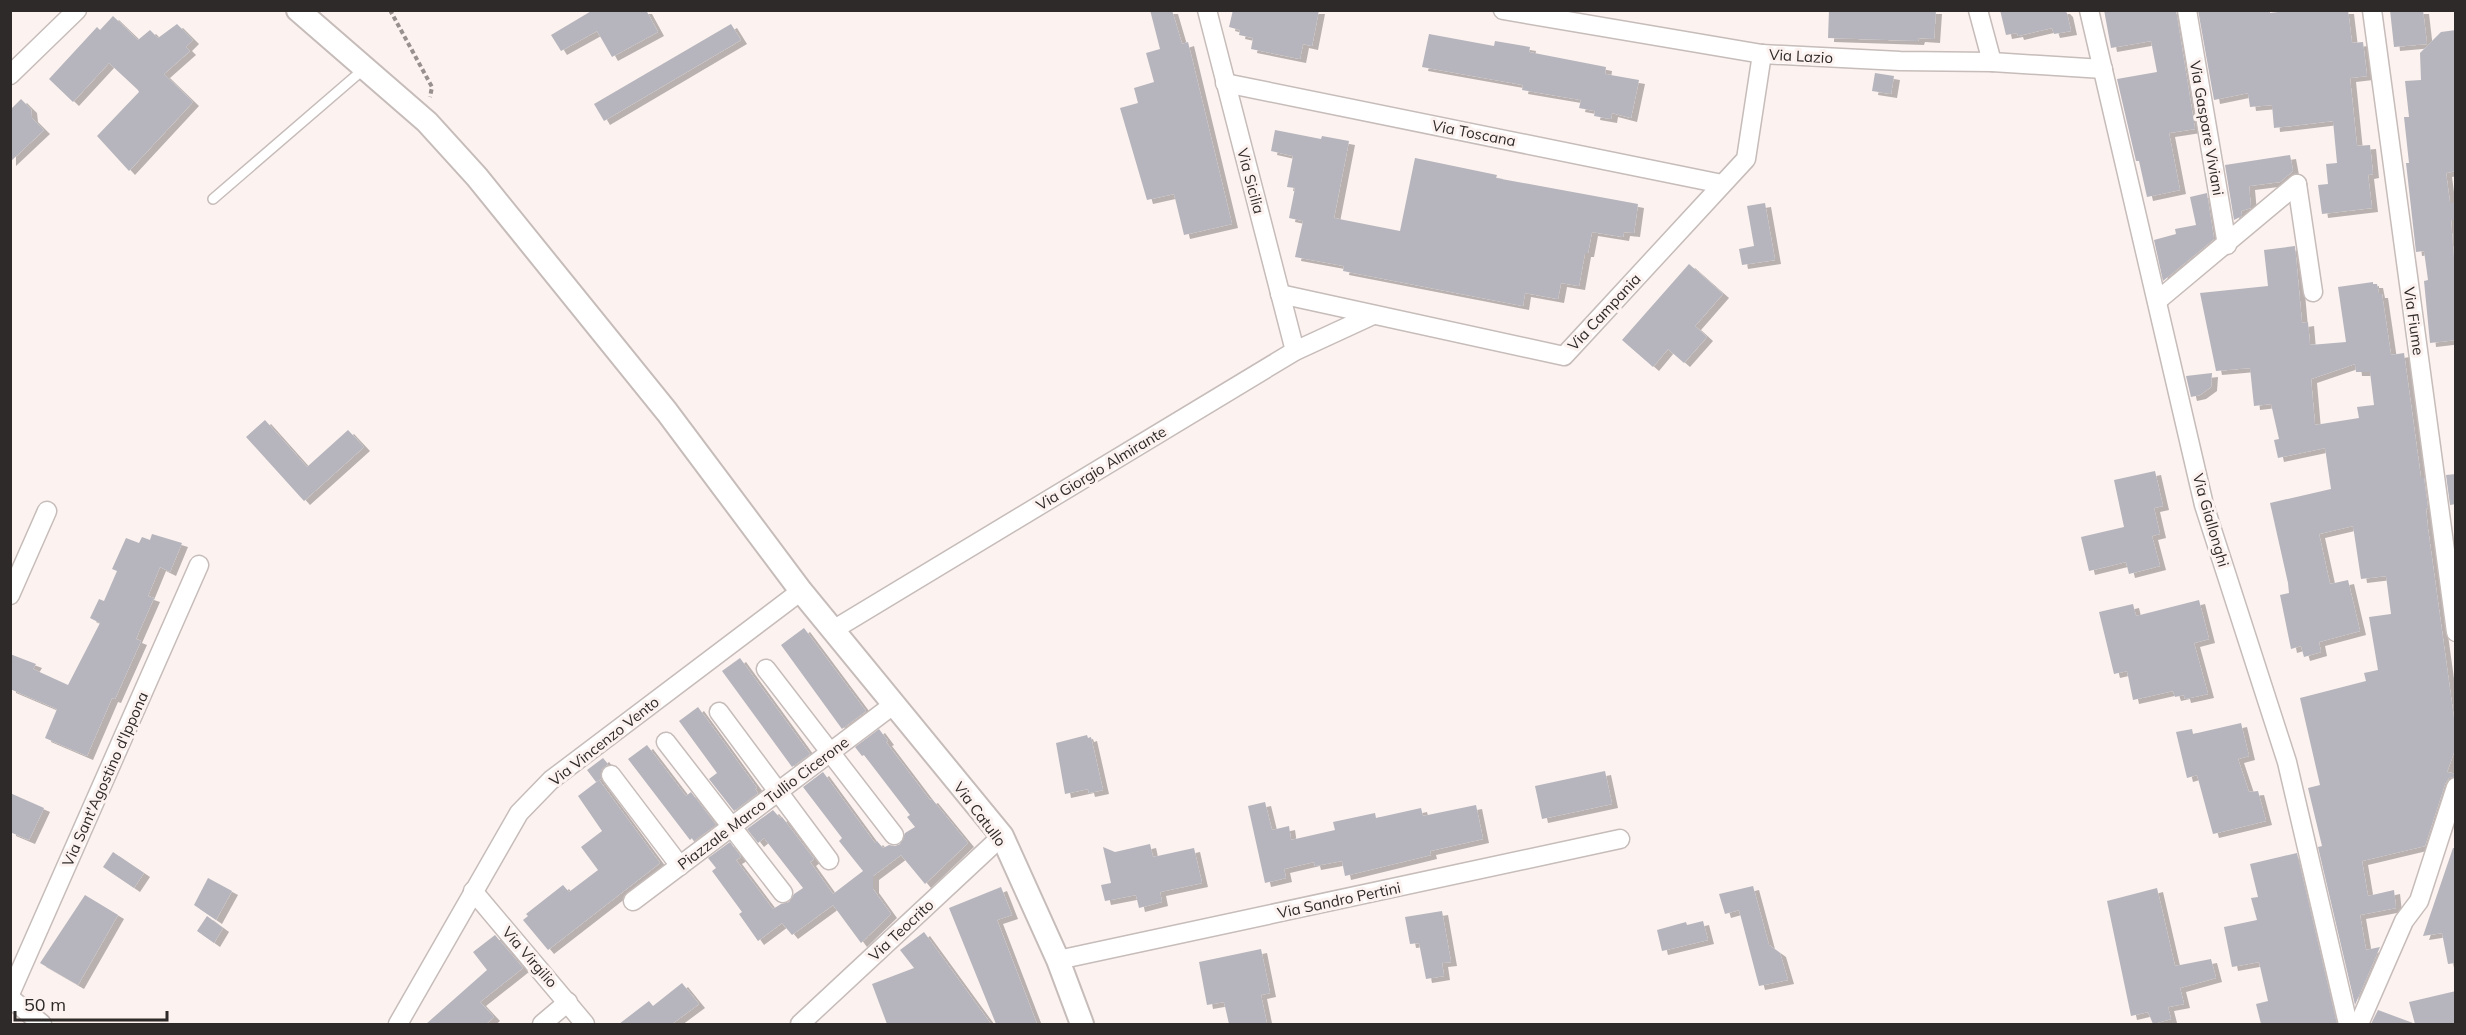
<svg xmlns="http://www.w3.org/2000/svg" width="2466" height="1035" font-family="Mulish,sans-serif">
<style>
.building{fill:#b6b5bd;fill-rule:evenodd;filter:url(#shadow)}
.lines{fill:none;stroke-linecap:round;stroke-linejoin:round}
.service-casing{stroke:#c6bcb9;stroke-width:12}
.minor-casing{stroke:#c6bcb9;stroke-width:21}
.tertiary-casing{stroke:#c6bcb9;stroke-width:26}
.path{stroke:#97908e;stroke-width:4;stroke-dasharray:4.5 3;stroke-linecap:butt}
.service{stroke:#fff;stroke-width:9}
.minor{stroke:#fff;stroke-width:18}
.tertiary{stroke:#fff;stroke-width:22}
.labels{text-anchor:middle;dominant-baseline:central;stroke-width:6;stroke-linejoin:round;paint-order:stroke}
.street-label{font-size:15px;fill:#2e2a29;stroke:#fcf2ef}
</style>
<defs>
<filter id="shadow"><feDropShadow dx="6" dy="4" stdDeviation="0" flood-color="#0004"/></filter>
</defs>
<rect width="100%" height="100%" fill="#fcf2ef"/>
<g class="building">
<path d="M593,10H646L658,32L612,57L597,31L561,51L551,35Z"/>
<path d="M1150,10H1172L1182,44L1188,42L1232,224L1184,235L1174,194L1147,200L1120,108L1138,103L1134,88L1154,82L1146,53L1160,49Z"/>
<path d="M1233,10H1319L1312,46L1303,44L1300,59L1251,49L1253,38L1239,35L1240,30L1229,27Z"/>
<path d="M1829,10H1936L1934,39L1919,38L1918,41L1828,38Z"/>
<path d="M2000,10H2064L2067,13L2071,31L2054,34L2052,28L2018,36L2017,33L2006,35Z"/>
<path d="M2104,10H2176L2195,129L2169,133L2180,190L2147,197L2139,161H2136L2117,79L2157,72L2151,41L2111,48Z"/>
<path d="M2198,10H2270V13L2294,10H2348L2352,43L2363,42L2367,76L2350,78L2357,146L2370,145L2373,174L2368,175L2372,208L2322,214L2318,185L2328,184L2326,164L2337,163L2333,121L2274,128L2272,105L2250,107L2248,93L2214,100Z"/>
<path d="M2390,10H2423L2427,44L2394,47Z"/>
<path d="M113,16L138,40L150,30L158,38L177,24L193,40L186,47L190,51L164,74L193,102L129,171L97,136L139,92L138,90L109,63L73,102L49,79L97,27L100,30Z"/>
<path d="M731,24L741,40L604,121L594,104Z"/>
<path d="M2456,30V136L2454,137L2456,171L2446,173L2450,203H2456V220H2451L2456,283V340L2430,343L2424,281L2428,280L2424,251L2416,252L2406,163H2409L2404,117H2409L2405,81L2421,80L2420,53L2441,32Z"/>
<path d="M1429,34L1494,46L1495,41L1530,47L1529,52L1606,67L1605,74L1639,80L1631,118L1612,113L1611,119L1594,116L1595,111L1579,108L1581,100L1522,90L1523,85L1422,67Z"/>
<path d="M1875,73L1894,76L1891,94L1872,91Z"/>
<path d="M21,99L31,109L32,118L44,130L10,162V110Z"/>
<path d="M1275,130L1321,139L1322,136L1349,141L1334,218L1400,231L1415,158L1497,175L1496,178L1638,204L1634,233L1624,232L1623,237L1592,232L1588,253H1585L1579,286L1561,283L1558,299L1525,293L1523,306L1343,271L1344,266L1295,257L1303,221L1289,218L1295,188L1287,187L1293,156L1271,151Z"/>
<path d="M2290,155L2293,171L2280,182L2249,186L2251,208L2241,211L2242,216L2234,220L2225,165Z"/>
<path d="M2207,193L2214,239L2163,281L2154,240L2176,234L2175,229L2196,225L2190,197Z"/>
<path d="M1765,203L1775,260L1742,265L1739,249L1754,246L1747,206Z"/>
<path d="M2295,246L2302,323L2308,322L2310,345L2346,342L2338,287L2373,282V284H2377L2379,294H2382L2391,355L2404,353L2421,478H2424L2428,508L2426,509L2428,529L2456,733V747L2447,772L2456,774V776L2449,778L2445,784L2425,846L2362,861L2368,896L2394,890L2396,908L2360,915L2366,950L2380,947L2355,1005L2318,847L2322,846L2308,788L2320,785L2300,698L2366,681L2364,673L2378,670L2369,617L2391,614L2386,576L2361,579L2353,526L2319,534L2330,584L2348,580L2360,631L2319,642L2321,652L2304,657L2301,646L2291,649L2280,595L2289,593L2288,583L2270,503L2331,489L2325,448L2278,458L2274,440L2279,439L2271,404L2254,406L2250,368L2216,371L2200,293L2268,286L2264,250ZM2355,364L2356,372H2370L2374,405L2357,407L2359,418L2315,425L2311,379Z"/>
<path d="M1689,264L1723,294L1695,326L1707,337L1684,363L1668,349L1653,367L1622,340Z"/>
<path d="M2212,373L2211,387L2200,395L2191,397L2186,376Z"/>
<path d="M265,420L307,467L348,430L364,447L304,501L246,437Z"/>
<path d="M2155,471L2163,506L2154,508L2160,534L2152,536L2160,566L2129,574L2126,562L2089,571L2081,537L2124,527L2114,480Z"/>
<path d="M2456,474V504L2450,505L2446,475Z"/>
<path d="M152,534L182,543L170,572L160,567L148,596L154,598L136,639L141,641L115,699L112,698L87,756L45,738L57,709L10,689V654L36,664L33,669L68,685L100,623L90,618L99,599L104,601L117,571L112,569L126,538L139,543L142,537L150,540Z"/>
<path d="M2199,600L2209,639L2194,643L2208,694L2185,699L2184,695L2175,697L2173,691L2133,700L2127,671L2114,674L2099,612L2133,604L2136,616Z"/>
<path d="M804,628L866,711L842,729L781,645Z"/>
<path d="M740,658L810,754L792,767L722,671Z"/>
<path d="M698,707L757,788L755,789L758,793L734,811L709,779L717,773L679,721Z"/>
<path d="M2241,723L2249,756L2238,759L2249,792L2258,791L2266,821L2213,834L2197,775L2187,778L2176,732L2192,729L2193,734Z"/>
<path d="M879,729L888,741L886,742L930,800L932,799L968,843L925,884L901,855L873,876V889L891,914L861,943L833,905L792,935L782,923L758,941L739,914L742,912L712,871L716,868L708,858L730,842L741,857L736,860L773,909L781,904L789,902L794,894L803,888L764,838L758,843L747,829L773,810L780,818L782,817L814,859L810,862L833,894L863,871L839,841L842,838L803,787L823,772L875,843L877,841L883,848L889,845L895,846L900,844L905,833L915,827L907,817L910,815L864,755L862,756L855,747Z"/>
<path d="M1087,735L1088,738L1091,737L1103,790L1089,793L1088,789L1065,794L1056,743Z"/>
<path d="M647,745L686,796L691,792L716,825L694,841L692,838L690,840L628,759Z"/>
<path d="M603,758L608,764L601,770V779L596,782L587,770Z"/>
<path d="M1605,771L1612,804L1542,819L1535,786Z"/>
<path d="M599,780L660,863L548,950L523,920L528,916L526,914L563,885L569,892L598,870L581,847L602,831L578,796Z"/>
<path d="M10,793L44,808L29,840L10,832Z"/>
<path d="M1265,802L1272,830L1289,826L1291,840L1335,830L1333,822L1375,813L1376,818L1421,808L1423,816L1476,805L1483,839L1430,851L1431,855L1345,876L1342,861L1315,866L1314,862L1284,869L1286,878L1265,883L1248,806Z"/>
<path d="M1150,844L1153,857L1194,848L1202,883L1160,892L1162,902L1139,908L1136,895L1105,901L1101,885L1111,883L1103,847L1115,852Z"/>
<path d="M2453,848H2456V963L2448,964L2442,933L2423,936Z"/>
<path d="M113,852L144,873L134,888L103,867Z"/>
<path d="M2297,853L2337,1024H2261L2256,1004L2268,1001L2259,962L2232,967L2224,927L2257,920L2251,898L2258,897L2250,864Z"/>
<path d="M208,878L232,891L216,920L194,905Z"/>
<path d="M1753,886L1769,945L1780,953L1788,980L1759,986L1739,910L1725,914L1719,894Z"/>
<path d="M1001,887L1012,915L997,920L1037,1024H996L949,908Z"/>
<path d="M2157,888L2175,966L2211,959L2216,978L2180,988L2184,1004L2168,1007L2171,1019L2153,1024L2148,1012L2131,1016L2107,901Z"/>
<path d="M85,895L118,915L78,985L40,963Z"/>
<path d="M1442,911L1451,962L1442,963L1444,976L1426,979L1419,943L1410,944L1405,917Z"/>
<path d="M207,916L223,928L214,943L197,931Z"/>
<path d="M1703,921L1708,940L1662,951L1657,930L1686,922L1687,925Z"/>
<path d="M924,932L991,1024H887L872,984L914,968L900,950Z"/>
<path d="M495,935L523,968L480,1002L494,1017L486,1024H426L487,970L473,952Z"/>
<path d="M1261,949L1270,993L1261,995L1267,1024H1229L1224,1002L1207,1005L1199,962Z"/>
<path d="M682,983L699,1004L672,1024H619L649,1001L653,1006Z"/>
<path d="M2456,991V1024H2415L2409,1002Z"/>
<path d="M2378,1010L2413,1023L2412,1024H2371Z"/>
</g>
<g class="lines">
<defs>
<path id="service" d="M213,199L365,68"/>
<g id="minor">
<path d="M1207,10L1295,351"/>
<path d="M1503,10L1762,54L1900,61L1992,62L2103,69"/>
<path d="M1978,10L1992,62"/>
<path d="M2089,10L2204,505L2287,762L2348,1024"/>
<path d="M2187,10L2227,245"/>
<path d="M2372,10L2456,632"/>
<path d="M10,75L77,10"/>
<path d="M1225,83L1722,184"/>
<path d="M2297,184L2313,292"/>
<path d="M1280,294L1564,356L1746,159L1762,54"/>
<path d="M2157,301L2297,184"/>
<path d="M10,595L47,511"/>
<path d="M833,630L1295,351L1373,315"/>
<path d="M766,669L894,835"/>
<path d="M719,712L829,860"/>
<path d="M666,742L783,893"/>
<path d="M611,775L680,866"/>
<path d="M473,891L585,1024"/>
<path d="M633,901L893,705"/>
<path d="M1058,960L1620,839"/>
<path d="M10,994L199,565"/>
<path d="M10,998L42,1024"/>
<path d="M398,1024L519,813L551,780L801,591"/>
<path d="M542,1024L568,1002"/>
<path d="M800,1024L1002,836"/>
<path d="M2359,1024L2404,921L2419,901L2456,787"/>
</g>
<path id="tertiary" d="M298,10L427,122L477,177L667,412L801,591L1002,836L1058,960L1082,1024"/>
</defs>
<use href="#service" class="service-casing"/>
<use href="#minor" class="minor-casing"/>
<use href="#tertiary" class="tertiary-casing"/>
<path class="path" d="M390,10L432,87L430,97"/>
<use href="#service" class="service"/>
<use href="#minor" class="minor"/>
<use href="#tertiary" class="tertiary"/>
</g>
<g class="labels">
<g class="street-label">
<text transform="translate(1801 56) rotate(3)">Via Lazio</text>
<text transform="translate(2207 128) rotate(80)">Via Gaspare Viviani</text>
<text transform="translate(1474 133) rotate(11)">Via Toscana</text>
<text transform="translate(1251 181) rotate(75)">Via Sicilia</text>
<text transform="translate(1604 312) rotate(-47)">Via Campania</text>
<text transform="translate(2414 321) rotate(82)">Via Fiume</text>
<text transform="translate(1101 468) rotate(-31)">Via Giorgio Almirante</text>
<text transform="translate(2211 520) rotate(74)">Via Giallonghi</text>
<text transform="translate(604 741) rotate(-38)">Via Vincenzo Vento</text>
<text transform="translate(105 779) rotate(-66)">Via Sant'Agostino d'Ippona</text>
<text transform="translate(763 803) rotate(-37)">Piazzale Marco Tullio Cicerone</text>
<text transform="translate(980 814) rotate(53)">Via Catullo</text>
<text transform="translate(1339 900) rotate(-12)">Via Sandro Pertini</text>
<text transform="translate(901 930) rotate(-43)">Via Teocrito</text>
<text transform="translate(530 957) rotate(49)">Via Virgilio</text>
</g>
</g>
<rect width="2466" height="1035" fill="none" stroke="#2e2a29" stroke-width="24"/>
<path d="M15 1011v9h152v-9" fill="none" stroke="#2e2a29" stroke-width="3"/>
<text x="24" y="1011" font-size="18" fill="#2e2a29" stroke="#fcf2ef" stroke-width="4.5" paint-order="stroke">50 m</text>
</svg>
